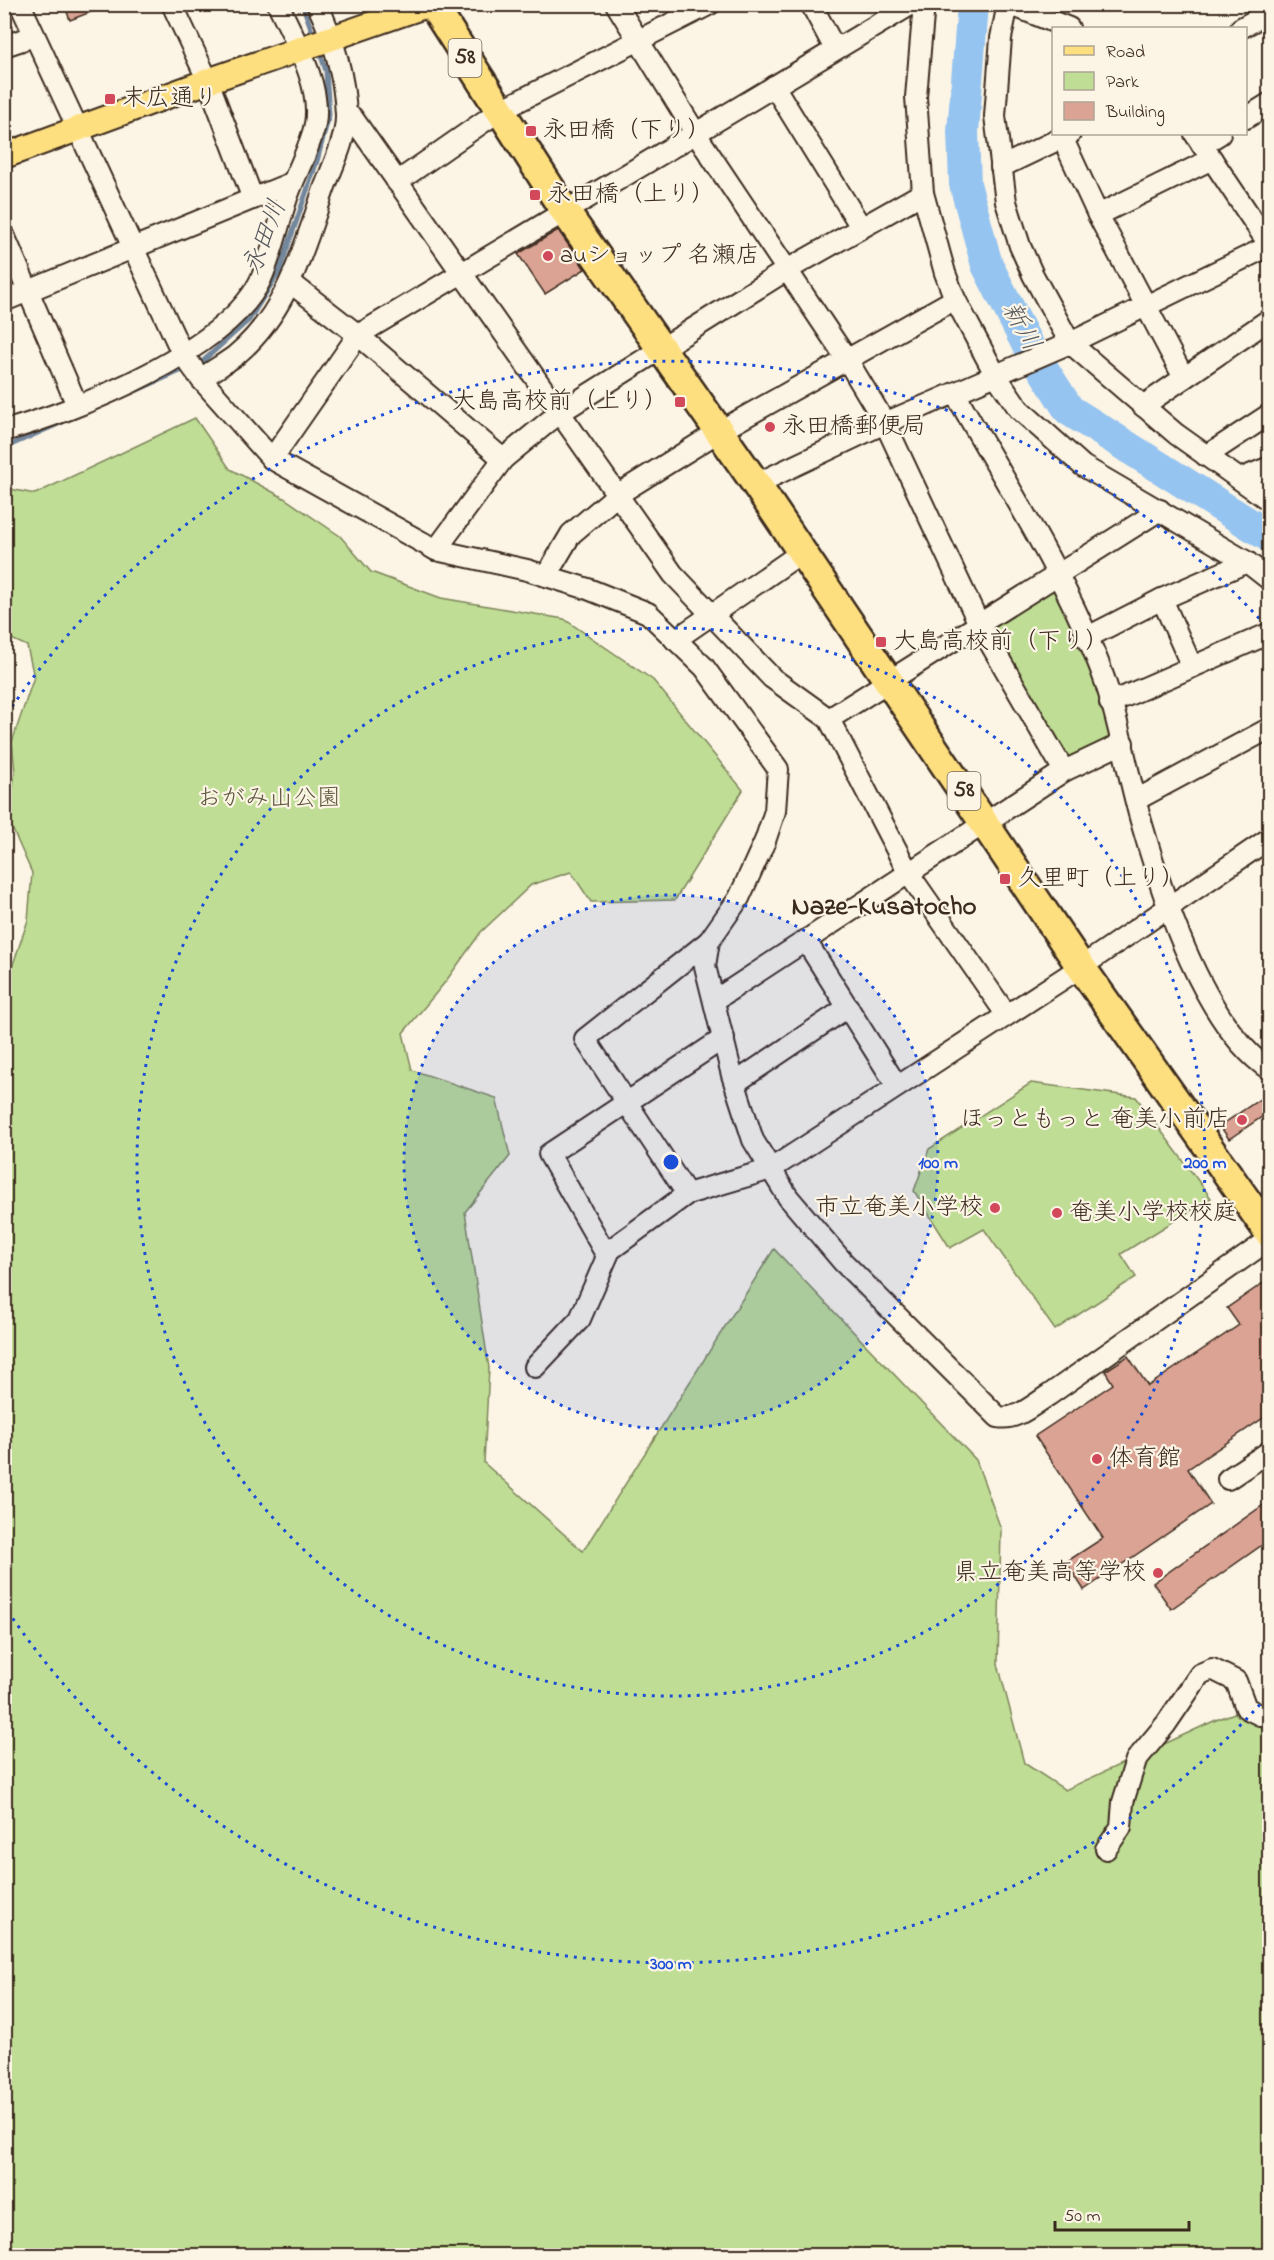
<svg xmlns="http://www.w3.org/2000/svg" width="1274" height="2260" font-family="'Indie Flower','Klee One',sans-serif">
<style>
.green{fill:#bfdd95;stroke:#7d845a;stroke-width:1.5}
.lines{fill:none;stroke-linecap:round;stroke-linejoin:round}
.stream{stroke:#72869c;stroke-width:5}
.river{stroke:#96c4f0;stroke-width:32}
.building{fill:#dba394;stroke:#3b2a1e;stroke-width:1.5}
.minor-casing{stroke:#3b2a1e;stroke-width:24}
.major-casing{stroke:#3b2a1e;stroke-width:28}
.highway-casing{stroke:#3b2a1e;stroke-width:33}
.minor{stroke:#fcf5e5;stroke-width:20}
.major{stroke:#fedf80;stroke-width:24}
.highway{stroke:#fedf80;stroke-width:28}
.ring{fill:none;stroke:#1d4ed8;stroke-width:3;stroke-dasharray:3 6}
.poi-dot{fill:#d1495b;stroke:#fcf5e5;stroke-width:2}
.labels{text-anchor:middle;dominant-baseline:central;stroke-width:4.5;stroke-linejoin:round;paint-order:stroke}
.shield{fill:#fcf5e5;stroke:#75675a;stroke-width:1.5}
.shield-label{font-size:22px;font-weight:bold;fill:#3b2a1e}
.poi-label{font-size:24px;fill:#3b2a1e;stroke:#fcf5e5;text-anchor:start}
.park-label{font-size:24px;fill:#5c573c;stroke:#fcf5e5}
.water-label{font-size:26px;font-style:italic;fill:#56585d;stroke:#fcf5e5}
.quarter-label{font-size:27px;font-weight:bold;fill:#3b2a1e;stroke:#fcf5e5}
.centre{fill:#1d4ed8;stroke:#fcf5e5;stroke-width:3}
.ring-label{font-size:18px;text-anchor:middle;font-weight:bold;fill:#1d4ed8;stroke:#fcf5e5;stroke-width:4.5;stroke-linejoin:round;paint-order:stroke}
</style>
<rect width="100%" height="100%" fill="#fcf5e5"/>
<filter id="ink" filterUnits="userSpaceOnUse"><feTurbulence type="fractalNoise" baseFrequency=".0167" numOctaves="2"/><feDisplacementMap in="SourceGraphic" scale="12" xChannelSelector="R" yChannelSelector="G"/><feConvolveMatrix kernelMatrix="1 2 1 2 8 2 1 2 1" color-interpolation-filters="sRGB"/></filter>
<g filter="url(#ink)">
<g class="green">
<path d="M195,418L230,469L284,498L340,536L371,572L441,598L564,619L653,680L743,790L675,900L591,902L571,872L531,885L481,932L446,981L403,1033L412,1070L496,1098L510,1156L465,1212L489,1368L484,1463L583,1551L774,1249L976,1460L1001,1529L998,1664L1024,1763L1065,1790L1216,1720L1269,1700V2255H5L4,991L28,920L32,873L8,819L15,772L12,742L34,677L27,646L5,636V488L35,494Z"/>
<path d="M1057,580L1120,738L1064,765L984,627Z"/>
<path d="M1031,1083L1136,1097L1211,1198L1121,1254L1136,1277L1055,1330L984,1229L950,1248L914,1191L929,1149Z"/>
</g>
<g class="lines">
<g class="stream">
<path d="M302,4L315,39"/>
<path d="M196,364L203,361L249,320L279,272L317,161L329,115L326,71L319,50"/>
<path d="M133,392L187,368"/>
<path d="M4,448L74,417"/>
</g>
<path class="river" d="M973,4L963,132L965,184L987,265L1027,344L1069,410L1270,537"/>
</g>
<g class="building">
<path d="M64,4H108L109,5L70,20Z"/>
<path d="M558,230L585,269L545,294L518,254Z"/>
<path d="M1269,1093V1112L1229,1139L1220,1126Z"/>
<path d="M1269,1279V1414L1188,1469L1211,1504L1084,1590L1066,1562L1103,1538L1035,1436L1113,1384L1105,1371L1128,1356L1148,1386L1239,1325L1227,1308Z"/>
<path d="M1269,1501V1540L1171,1609L1153,1583Z"/>
</g>
<g class="lines">
<defs>
<g id="minor">
<path d="M20,4L182,353L201,379L272,459L436,550L527,570L588,589L648,613L704,667L778,769L775,811L765,841L739,898L709,941L705,966L732,1075L753,1140L788,1197L843,1262L998,1417C1016,1421 1033,1405 1049,1395L1270,1239"/>
<path d="M172,4L208,81L253,199"/>
<path d="M616,4L696,134L846,358L885,423L979,624L1064,771L715,1000"/>
<path d="M811,4L835,49"/>
<path d="M924,4L916,97L923,193L945,273L955,299L995,374L1019,409L1083,466L1247,562L1270,580"/>
<path d="M1008,4L1001,38L995,116L1006,202L1020,246L1033,275L1070,343L1176,434L1270,501"/>
<path d="M1009,4L1069,28"/>
<path d="M1241,28L1270,12"/>
<path d="M4,46L34,36"/>
<path d="M774,86L861,227"/>
<path d="M346,116L352,117L673,574L772,678L829,719L909,874L1006,1014"/>
<path d="M1246,118L1270,103"/>
<path d="M1195,134L1270,246"/>
<path d="M1062,137L1098,215L1184,378"/>
<path d="M1202,145L1220,134"/>
<path d="M1001,167L1070,134"/>
<path d="M397,182L499,111L710,4"/>
<path d="M1098,215L1212,159"/>
<path d="M4,235L77,405"/>
<path d="M291,283L358,335L503,459"/>
<path d="M4,301L291,183"/>
<path d="M201,379C212,371 224,364 235,356C287,313 303,250 324,189C332,167 347,138 346,114C344,75 334,39 317,4"/>
<path d="M955,393C1003,479 1059,565 1096,657C1119,712 1126,772 1143,828C1164,901 1205,1027 1270,1070"/>
<path d="M1143,406L1270,319"/>
<path d="M4,431C77,411 228,350 261,279C272,254 278,226 286,201C293,178 311,147 315,124C322,85 294,39 278,4"/>
<path d="M1206,456L1270,414"/>
<path d="M272,459L358,335L912,4"/>
<path d="M1240,479L1270,467"/>
<path d="M756,484L885,423L1070,343L1269,246"/>
<path d="M436,550L503,459L559,413L785,271L923,193"/>
<path d="M546,576L571,534L617,495L718,432L955,299"/>
<path d="M1162,599L1192,667"/>
<path d="M1086,638L1162,599L1247,562"/>
<path d="M675,640L802,552"/>
<path d="M1110,703L1270,633"/>
<path d="M829,719L1160,510"/>
<path d="M1064,771L1123,743"/>
<path d="M1136,800L1270,728"/>
<path d="M806,941L897,1086"/>
<path d="M735,1083L848,1007"/>
<path d="M687,1194L585,1039L709,941"/>
<path d="M607,1256L549,1154L724,1038"/>
<path d="M535,1367L580,1319L610,1250L687,1194L771,1169L1081,967L1270,838"/>
<path d="M1228,1479L1270,1451"/>
<path d="M1106,1849L1121,1827L1123,1802L1136,1760L1166,1724L1200,1674L1212,1669L1236,1681L1246,1708L1260,1715L1270,1716"/>
</g>
<path id="major" d="M4,156L208,81L430,4"/>
<path id="highway" d="M432,4L566,213L756,484L1081,967L1270,1234"/>
</defs>
<use href="#minor" class="minor-casing"/>
<use href="#major" class="major-casing"/>
<use href="#highway" class="highway-casing"/>
<use href="#minor" class="minor"/>
<use href="#major" class="major"/>
<use href="#highway" class="highway"/>
</g>
</g>
<circle cx="671" cy="1162" r="267" fill="#1d4ed8" fill-opacity=".12"/>
<g class="ring">
<circle cx="671" cy="1162" r="267"/>
<circle cx="671" cy="1162" r="534"/>
<path d="M1266 1698A801 801 0 0 1 7 1610M7 714A801 801 0 0 1 1266 626"/>
</g>
<g class="poi-dot">
<rect x="104" y="93" width="12" height="12" rx="3"/>
<rect x="525" y="125" width="12" height="12" rx="3"/>
<rect x="529" y="189" width="12" height="12" rx="3"/>
<circle cx="548" cy="256" r="6"/>
<rect x="674" y="396" width="12" height="12" rx="3"/>
<circle cx="770" cy="427" r="6"/>
<rect x="875" y="636" width="12" height="12" rx="3"/>
<rect x="999" y="873" width="12" height="12" rx="3"/>
<circle cx="1242" cy="1120" r="6"/>
<circle cx="995" cy="1208" r="6"/>
<circle cx="1057" cy="1213" r="6"/>
<circle cx="1097" cy="1459" r="6"/>
<circle cx="1158" cy="1573" r="6"/>
</g>
<g class="labels">
<g class="shield">
<rect x="448.5" y="39" width="33" height="38" rx="4.5"/>
<rect x="947.5" y="772" width="33" height="38" rx="4.5"/>
</g>
<g class="shield-label">
<text x="465" y="58">58</text>
<text x="964" y="791">58</text>
</g>
<g class="poi-label">
<text x="122" y="99">末広通り</text>
<text x="543" y="131">永田橋（下り）</text>
<text x="547" y="195">永田橋（上り）</text>
<text x="560" y="256">auショップ 名瀬店</text>
<text x="668" y="402" text-anchor="end">大島高校前（上り）</text>
<text x="782" y="427">永田橋郵便局</text>
<text x="893" y="642">大島高校前（下り）</text>
<text x="1017" y="879">久里町（上り）</text>
<text x="1230" y="1120" text-anchor="end">ほっともっと 奄美小前店</text>
<text x="983" y="1208" text-anchor="end">市立奄美小学校</text>
<text x="1069" y="1213">奄美小学校校庭</text>
<text x="1109" y="1459">体育館</text>
<text x="1146" y="1573" text-anchor="end">県立奄美高等学校</text>
</g>
<g class="park-label">
<text x="269" y="799">おがみ山公園</text>
</g>
<g class="water-label">
<text transform="translate(266 238) rotate(-69)">永田川</text>
<text transform="translate(1020 327) rotate(61)">新川</text>
</g>
<g class="quarter-label">
<text x="884" y="907">Naze-Kusatocho</text>
</g>
</g>
<circle cx="671" cy="1162" r="9" class="centre"/>
<g class="ring-label">
<text x="938" y="1168">100 m</text>
<text x="1205" y="1168">200 m</text>
<text x="671" y="1969">300 m</text>
</g>
<rect width="1274" height="2260" fill="none" stroke="#fcf5e5" stroke-width="24"/>
<rect x="12" y="12" width="1250" height="2236" fill="none" stroke="#3b2a1e" stroke-width="2" filter="url(#ink)"/>
<rect x="1052" y="27" width="195" height="108" fill="#fcf5e5" stroke="#afa495" stroke-width="1.5"/>
<rect x="1064" y="46" width="30" height="9" fill="#fedf80" stroke="#afa495" stroke-width="1.5"/>
<text x="1106" y="57" font-size="18" fill="#3b2a1e">Road</text>
<rect x="1064" y="72" width="30" height="18" fill="#bfdd95" stroke="#afa495" stroke-width="1.5"/>
<text x="1106" y="87" font-size="18" fill="#3b2a1e">Park</text>
<rect x="1064" y="102" width="30" height="18" fill="#dba394" stroke="#afa495" stroke-width="1.5"/>
<text x="1106" y="117" font-size="18" fill="#3b2a1e">Building</text>
<path d="M1055 2221v9h134v-9" fill="none" stroke="#3b2a1e" stroke-width="3"/>
<text x="1064" y="2221" font-size="18" fill="#3b2a1e" stroke="#fcf5e5" stroke-width="4.5" paint-order="stroke">50 m</text>
</svg>
